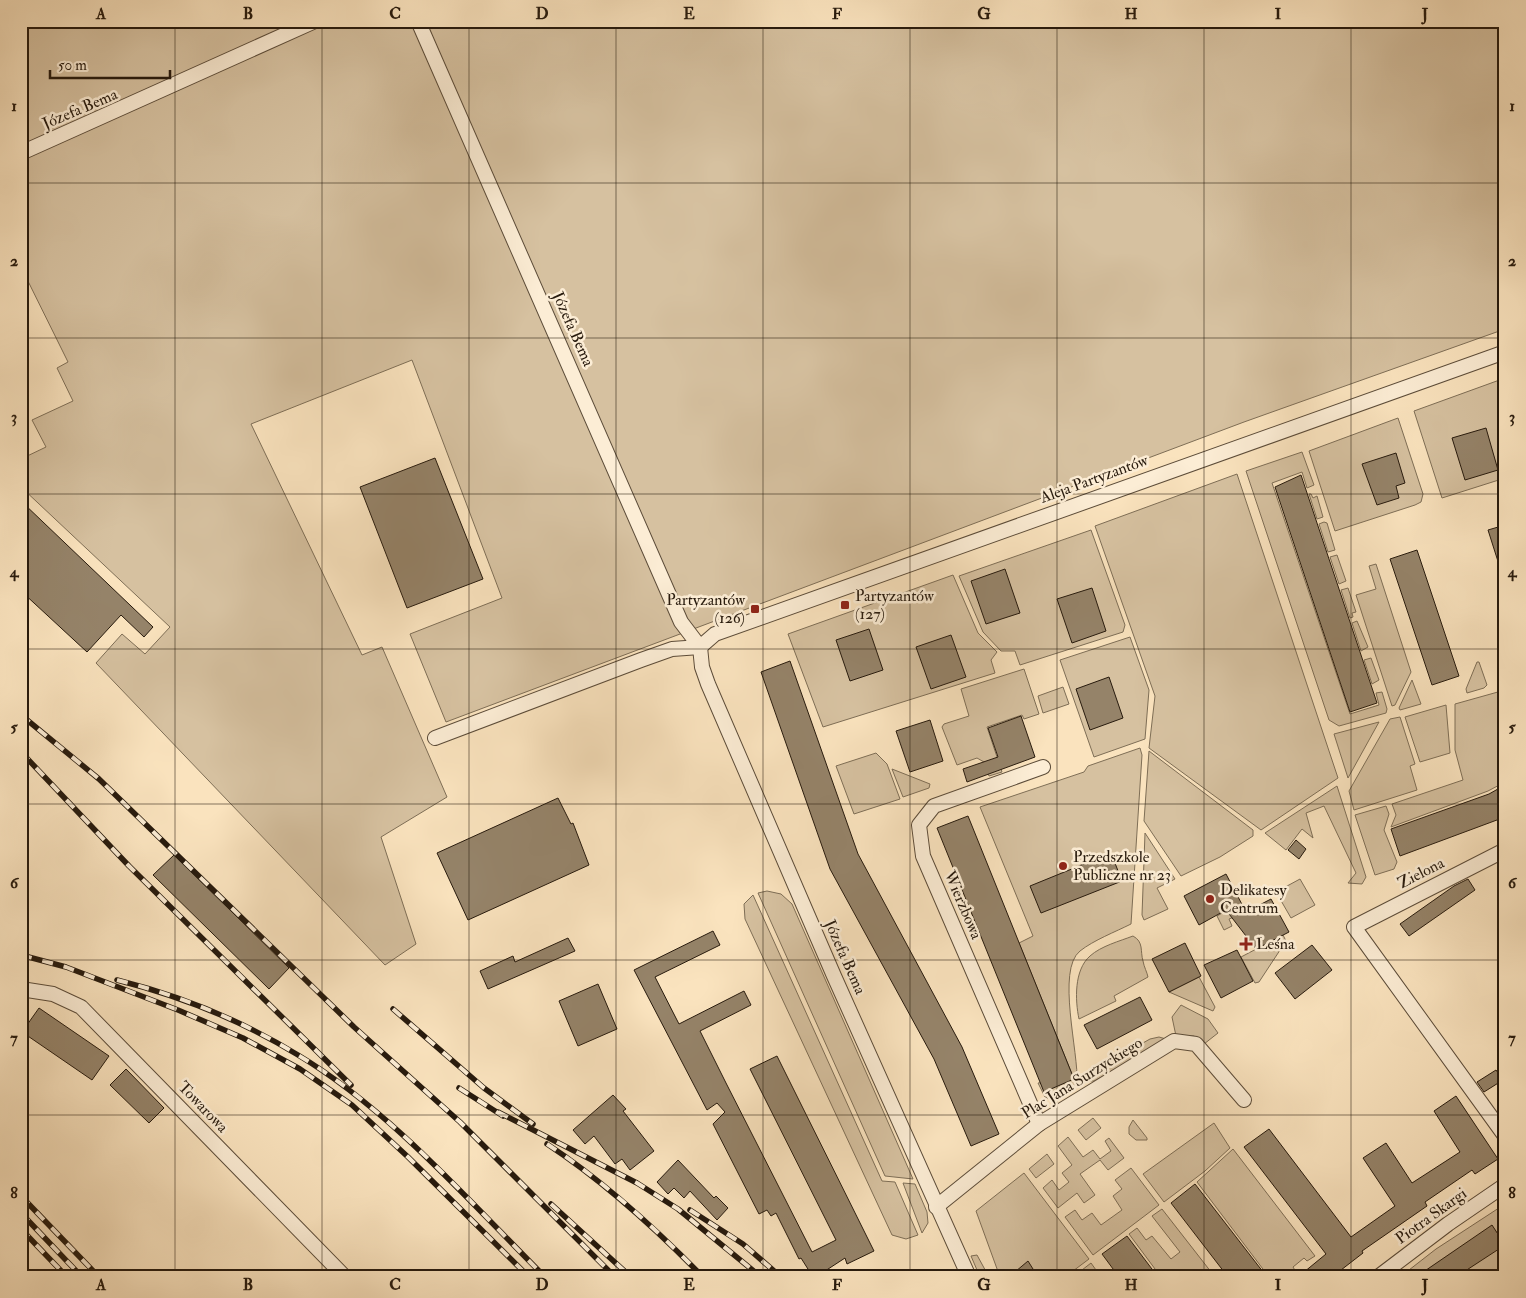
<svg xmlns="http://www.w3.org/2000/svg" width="1526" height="1298" font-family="'IM FELL Double Pica',serif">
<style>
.green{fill:#d6c1a0;stroke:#7e6e56}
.building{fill:#958369;stroke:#271a0d}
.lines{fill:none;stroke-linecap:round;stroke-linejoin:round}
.street-casing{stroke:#5c4c39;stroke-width:16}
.street{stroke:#fcedd5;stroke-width:14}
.rail-casing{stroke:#271a0d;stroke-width:5.5}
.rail{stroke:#fcedd5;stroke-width:4;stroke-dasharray:11;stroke-linecap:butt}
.grid{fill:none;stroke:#271a0d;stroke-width:1;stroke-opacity:0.55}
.poi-dot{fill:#8f2418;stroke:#fcedd5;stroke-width:2}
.labels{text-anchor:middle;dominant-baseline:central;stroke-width:5;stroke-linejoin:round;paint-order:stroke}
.street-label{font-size:16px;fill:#271a0d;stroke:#fcedd5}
.poi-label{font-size:16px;fill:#271a0d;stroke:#fcedd5;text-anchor:start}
.neatline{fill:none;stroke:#271a0d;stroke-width:2}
.grid-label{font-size:16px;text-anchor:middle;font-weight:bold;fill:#271a0d}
</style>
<rect width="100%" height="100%" fill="#fae3be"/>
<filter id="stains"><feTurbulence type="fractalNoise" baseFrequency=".004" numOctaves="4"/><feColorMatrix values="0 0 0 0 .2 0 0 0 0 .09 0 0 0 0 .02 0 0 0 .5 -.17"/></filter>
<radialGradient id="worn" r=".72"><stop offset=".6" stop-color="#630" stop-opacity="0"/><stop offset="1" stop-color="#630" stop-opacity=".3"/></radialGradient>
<g class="green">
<path d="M21,21H1505V329L1244,422L446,722L410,634L502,598L412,360L251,424L362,655L382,647L447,797L381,837L416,944L385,965L96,663L122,634L145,654L170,627L21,487V459L46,447L32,420L73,401L57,368L68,362L21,267Z"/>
<path d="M1505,378V478L1442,498L1414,411Z"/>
<path d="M1398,418L1423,494L1421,502L1415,505L1335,531L1309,451Z"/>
<path d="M1302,452L1314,485L1307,488L1302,472L1272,483L1350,714L1379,705L1376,693L1382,692L1387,709L1386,713L1339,726L1329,720L1246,471Z"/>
<path d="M1237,474L1338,778L1261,830L1149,748L1155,696L1095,526Z"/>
<path d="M1309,494H1311L1313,498L1317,496L1323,517L1317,519Z"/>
<path d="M1324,522L1327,523L1335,550L1328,552L1319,524Z"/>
<path d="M1091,530L1125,625L1123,632L1020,665L1015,651H1001L983,632L959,576Z"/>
<path d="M1337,555L1346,581L1339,584L1330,557Z"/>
<path d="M1376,564L1411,672L1395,705L1392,706L1356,595L1376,589L1369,566Z"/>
<path d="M953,575L978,633L997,652L991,660L995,673L823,727L788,634Z"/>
<path d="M1348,588L1356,612L1352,613L1353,617L1350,618L1341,590Z"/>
<path d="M1357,621L1368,647L1361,651L1352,623Z"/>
<path d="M1130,637L1149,690L1145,739L1094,757L1060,660Z"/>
<path d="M1371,658L1379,680L1372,684L1364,660Z"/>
<path d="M1477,662H1479L1487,685L1484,688L1467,693L1466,689Z"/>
<path d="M1024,669L1039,714L1024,719L1022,715L987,727L1002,772L989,776L984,762L977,758L957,765L942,727L944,724L969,716L961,689Z"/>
<path d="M1412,680L1421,704L1400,710L1399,708Z"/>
<path d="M1063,687L1069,704L1043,713L1038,696Z"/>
<path d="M1505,690V782L1488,791L1391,827L1396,815L1392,804L1463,780L1455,750V704Z"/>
<path d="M1446,705L1450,753L1420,762L1405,717Z"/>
<path d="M1400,717L1415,764L1410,766L1417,790L1354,810L1349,791L1390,719Z"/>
<path d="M1379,722L1348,778L1334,734Z"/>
<path d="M1140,748L1142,755L1131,924C1115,932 1094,940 1080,951C1056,970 1079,1053 1077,1083L1054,1101L1045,1097L1038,1083L1074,1079L1019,943L1033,936L980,807L1084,772L1088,766Z"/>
<path d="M1149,751L1253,830V836L1220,857L1181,876L1144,821Z"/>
<path d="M876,753L887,764L900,799L854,814L836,766Z"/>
<path d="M892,769L930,784L929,788L903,797Z"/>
<path d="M1337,786L1366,877L1362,884L1348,883L1356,873L1324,806L1306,813L1313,838L1302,829L1286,850L1265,833Z"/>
<path d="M1386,806L1389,814L1384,830L1397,862L1394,869L1375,875L1355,815Z"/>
<path d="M1145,833L1175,879L1157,888L1168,909L1144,920L1142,915Z"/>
<path d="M1300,879L1315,905L1291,918L1276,892Z"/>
<path d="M767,891L781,894L792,904L913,1179L885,1176L758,893Z"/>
<path d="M753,895L882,1181L895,1182L918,1235L906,1239L892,1235L745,919L744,904Z"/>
<path d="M1233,907L1237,916L1229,919L1232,926L1224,930L1217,916Z"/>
<path d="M1283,935L1286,941L1259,982L1255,983L1241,957Z"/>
<path d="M1133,936C1144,942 1140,951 1143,961C1144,967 1147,972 1148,977L1114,996L1116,1001L1079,1019C1075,1000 1074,970 1090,956C1101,946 1120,941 1133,936Z"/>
<path d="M1199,977L1215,1007L1213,1011L1169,992Z"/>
<path d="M1181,1005L1208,1019L1218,1033L1204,1044L1194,1036H1176L1172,1017Z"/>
<path d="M1159,1037L1166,1039L1167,1041L1094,1081H1087L1086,1075L1150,1039Z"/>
<path d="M1093,1118L1101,1128L1086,1140L1078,1130Z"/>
<path d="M1133,1120L1147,1138V1140H1136L1129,1134V1127Z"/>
<path d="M1214,1123L1230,1148L1205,1171L1164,1202L1143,1174Z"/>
<path d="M1068,1137L1083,1157L1093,1150L1100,1159L1111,1151L1105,1141L1109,1138L1124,1158L1108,1170L1100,1160L1080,1174L1095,1195L1084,1203L1077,1193L1058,1208L1043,1188L1052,1180L1059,1190L1069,1182L1062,1173L1072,1165L1058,1146Z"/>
<path d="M1233,1149L1315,1256L1307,1261L1304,1258L1293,1267L1299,1277H1269L1197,1182Z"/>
<path d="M1047,1154L1054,1164L1036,1178L1029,1169Z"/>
<path d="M1131,1168L1159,1205L1093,1255L1065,1217L1075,1210L1082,1220L1092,1213L1101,1225L1122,1210L1113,1196L1122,1189L1115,1180Z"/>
<path d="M1024,1173L1089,1259L1065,1277H1000L976,1211Z"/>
<path d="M903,1183L915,1184L927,1212L928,1223L922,1233Z"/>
<path d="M1505,1204V1277H1400L1436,1249Z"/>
<path d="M1162,1209L1215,1277H1161L1129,1234L1137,1228L1146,1240L1152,1236L1171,1259L1180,1252L1152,1216Z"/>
<path d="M977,1255L989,1277H980L971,1256Z"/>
<path d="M1091,1263L1101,1277H1073Z"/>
</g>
<g class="building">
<path d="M1486,428L1498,470L1465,480L1452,438Z"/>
<path d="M1396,453L1405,483L1396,486L1399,498L1377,505L1362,464Z"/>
<path d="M435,458L483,579L407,608L360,487Z"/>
<path d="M1301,475L1377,703L1350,712L1275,487Z"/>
<path d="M21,501L153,627L144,637L121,615L87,652L21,591Z"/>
<path d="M1505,525V573L1502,574L1488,530Z"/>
<path d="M1417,550L1459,676L1432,685L1390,559Z"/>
<path d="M1005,569L1020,613L986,624L971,581Z"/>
<path d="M1092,588L1106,631L1072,643L1057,599Z"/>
<path d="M869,629L883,670L850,681L836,640Z"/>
<path d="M951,635L966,677L931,689L916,647Z"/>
<path d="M790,661L858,854L962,1047L999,1134L971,1146L934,1059L830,869L761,672Z"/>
<path d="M1109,677L1123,718L1090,730L1076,689Z"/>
<path d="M1021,716L1035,757L967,782L963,769L998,757L988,728Z"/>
<path d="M930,720L943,761L910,772L896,731Z"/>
<path d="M1505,785V817L1400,856L1391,829L1489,794Z"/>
<path d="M558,798L571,824L573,823L589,865L468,920L437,853Z"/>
<path d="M968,816L1074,1079L1044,1092L937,828Z"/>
<path d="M1296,840L1306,849L1299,859L1288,850Z"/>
<path d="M1111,853L1122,881L1041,913L1030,886Z"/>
<path d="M174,855L289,968L269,989L153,875Z"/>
<path d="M1226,874L1246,912L1271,899L1289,932L1256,949L1226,910L1199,925L1184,896Z"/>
<path d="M1468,879L1475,890L1409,936L1400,924L1454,886Z"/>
<path d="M713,931L720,945L655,977L679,1024L744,991L751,1005L700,1031L726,1083L812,1252L836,1240L750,1069L777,1056L874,1251L847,1264L845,1258L822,1273L824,1277H813L801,1258L799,1259L776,1213L771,1216L767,1210L759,1214L713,1124L725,1112L717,1103L707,1110L634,970Z"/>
<path d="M568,938L575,951L488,989L480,971L513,956L515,962Z"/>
<path d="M1185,943L1201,976L1169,992L1152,959Z"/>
<path d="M1312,945L1332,970L1295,999L1275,973Z"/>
<path d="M1237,950L1253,981L1221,998L1204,965Z"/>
<path d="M598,984L617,1029L578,1046L559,1001Z"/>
<path d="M1140,997L1152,1020L1097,1049L1084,1025Z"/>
<path d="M39,1008L109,1056L92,1080L22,1032Z"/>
<path d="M126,1069L164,1108L149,1123L110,1085Z"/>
<path d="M1496,1070L1503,1080L1484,1092L1477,1082Z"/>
<path d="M613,1095L626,1109L623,1111L654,1151L630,1170L622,1159L615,1164L594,1136L585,1144L573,1130Z"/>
<path d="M1456,1096L1498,1159L1475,1174L1472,1170L1425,1202L1427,1206L1362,1251L1363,1253L1332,1277H1298L1326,1254L1244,1147L1269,1129L1351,1237L1395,1206L1363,1158L1386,1143L1412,1183L1460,1152L1434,1111Z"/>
<path d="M678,1160L714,1198L716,1196L728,1208L717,1220L690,1191L684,1198L674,1188L668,1194L657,1182Z"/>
<path d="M1195,1184L1267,1277H1228L1171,1203Z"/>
<path d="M1492,1225L1505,1245L1456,1277H1416Z"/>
<path d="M1127,1236L1158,1277H1119L1102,1254Z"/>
<path d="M1028,1261L1038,1277H1009Z"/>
</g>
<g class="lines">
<defs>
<g id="street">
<path d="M418,21L681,622L700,647L702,667L708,684L834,976L969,1277"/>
<path d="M21,153L315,21"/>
<path d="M700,647L715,634L1505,352"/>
<path d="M435,738L641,660L672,649L700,647"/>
<path d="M1505,850L1354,927L1505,1136"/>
<path d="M21,989L53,994L81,1007L345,1277"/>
<path d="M1039,1124L923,856L919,825L934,806L1043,767"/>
<path d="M936,1207L1039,1124L1174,1041L1196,1044L1244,1100"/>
<path d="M1378,1277L1448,1224L1505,1185"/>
</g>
</defs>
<use href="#street" class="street-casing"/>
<use href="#street" class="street"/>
<defs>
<g id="rail">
<path d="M21,715L99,779L354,1027L460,1122L615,1277"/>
<path d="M21,752L129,866L351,1085"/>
<path d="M21,955L66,967L178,1010L243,1038L300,1069L352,1105L408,1157L529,1277"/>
<path d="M117,980C181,996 241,1020 298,1055C390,1110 469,1201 545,1277"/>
<path d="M393,1009L484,1088L533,1124"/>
<path d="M459,1088L503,1116"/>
<path d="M498,1112L637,1183L678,1209L761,1277"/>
<path d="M547,1144C605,1182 655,1228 703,1277"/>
<path d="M21,1196L99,1277"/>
<path d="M551,1204L631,1277"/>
<path d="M690,1210L743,1244L781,1277"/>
<path d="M21,1213L82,1277"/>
<path d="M21,1229L67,1277"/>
</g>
</defs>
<use href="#rail" class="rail-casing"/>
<use href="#rail" class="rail"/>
</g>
<path class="grid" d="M175,21V1277M322,21V1277M469,21V1277M616,21V1277M763,21V1277M910,21V1277M1057,21V1277M1204,21V1277M1351,21V1277M21,183H1505M21,338H1505M21,494H1505M21,649H1505M21,804H1505M21,960H1505M21,1115H1505"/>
<g class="poi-dot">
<rect x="840" y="600" width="10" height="10" rx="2.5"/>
<rect x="750" y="604" width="10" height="10" rx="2.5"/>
<circle cx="1063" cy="866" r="5"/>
<circle cx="1210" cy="899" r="5"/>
<path d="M1243.5 936.5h5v5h5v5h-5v5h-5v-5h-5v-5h5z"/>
</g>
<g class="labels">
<g class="street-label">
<text transform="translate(80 109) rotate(-23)">Józefa Bema</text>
<text transform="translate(573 329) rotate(66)">Józefa Bema</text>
<text transform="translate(1094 479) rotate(-20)">Aleja Partyzantów</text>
<text transform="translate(1421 873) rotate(-27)">Zielona</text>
<text transform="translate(963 905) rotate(67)">Wierzbowa</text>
<text transform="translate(845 957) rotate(66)">Józefa Bema</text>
<text transform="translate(1082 1078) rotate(-32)">Plac Jana Surzyckiego</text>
<text transform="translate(203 1107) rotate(46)">Towarowa</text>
<text transform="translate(1431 1216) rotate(-36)">Piotra Skargi</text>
</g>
<g class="poi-label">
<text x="855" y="596">Partyzantów<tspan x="855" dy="18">(127)</tspan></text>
<text x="745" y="600" text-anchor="end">Partyzantów<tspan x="745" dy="18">(126)</tspan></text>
<text x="1073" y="857">Przedszkole<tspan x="1073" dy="18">Publiczne nr 23</tspan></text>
<text x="1220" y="890">Delikatesy<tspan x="1220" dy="18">Centrum</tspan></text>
<text x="1256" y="944">Leśna</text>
</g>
</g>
<rect width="1526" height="1298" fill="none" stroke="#fae3be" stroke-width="55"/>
<path d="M50 70v8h120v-8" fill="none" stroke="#271a0d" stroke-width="2.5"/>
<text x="58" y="70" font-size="15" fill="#271a0d" stroke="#fcedd5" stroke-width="4" paint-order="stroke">50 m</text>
<rect x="28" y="28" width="1470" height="1242" class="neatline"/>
<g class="grid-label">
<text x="101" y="19">A</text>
<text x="248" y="19">B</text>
<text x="395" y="19">C</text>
<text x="542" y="19">D</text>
<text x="689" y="19">E</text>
<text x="837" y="19">F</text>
<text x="984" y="19">G</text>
<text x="1131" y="19">H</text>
<text x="1278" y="19">I</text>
<text x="1425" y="19">J</text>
<text x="14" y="111">1</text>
<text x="1512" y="111">1</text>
<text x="14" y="266">2</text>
<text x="1512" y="266">2</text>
<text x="14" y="422">3</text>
<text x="1512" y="422">3</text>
<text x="14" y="577">4</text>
<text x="1512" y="577">4</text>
<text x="14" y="732">5</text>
<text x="1512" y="732">5</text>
<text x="14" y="888">6</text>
<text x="1512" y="888">6</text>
<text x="14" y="1043">7</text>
<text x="1512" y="1043">7</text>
<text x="14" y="1198">8</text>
<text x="1512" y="1198">8</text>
<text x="101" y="1290">A</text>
<text x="248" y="1290">B</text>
<text x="395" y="1290">C</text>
<text x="542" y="1290">D</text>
<text x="689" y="1290">E</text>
<text x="837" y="1290">F</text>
<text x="984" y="1290">G</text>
<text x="1131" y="1290">H</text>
<text x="1278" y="1290">I</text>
<text x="1425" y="1290">J</text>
</g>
<rect width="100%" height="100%" filter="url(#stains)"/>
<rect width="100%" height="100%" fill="url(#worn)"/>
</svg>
